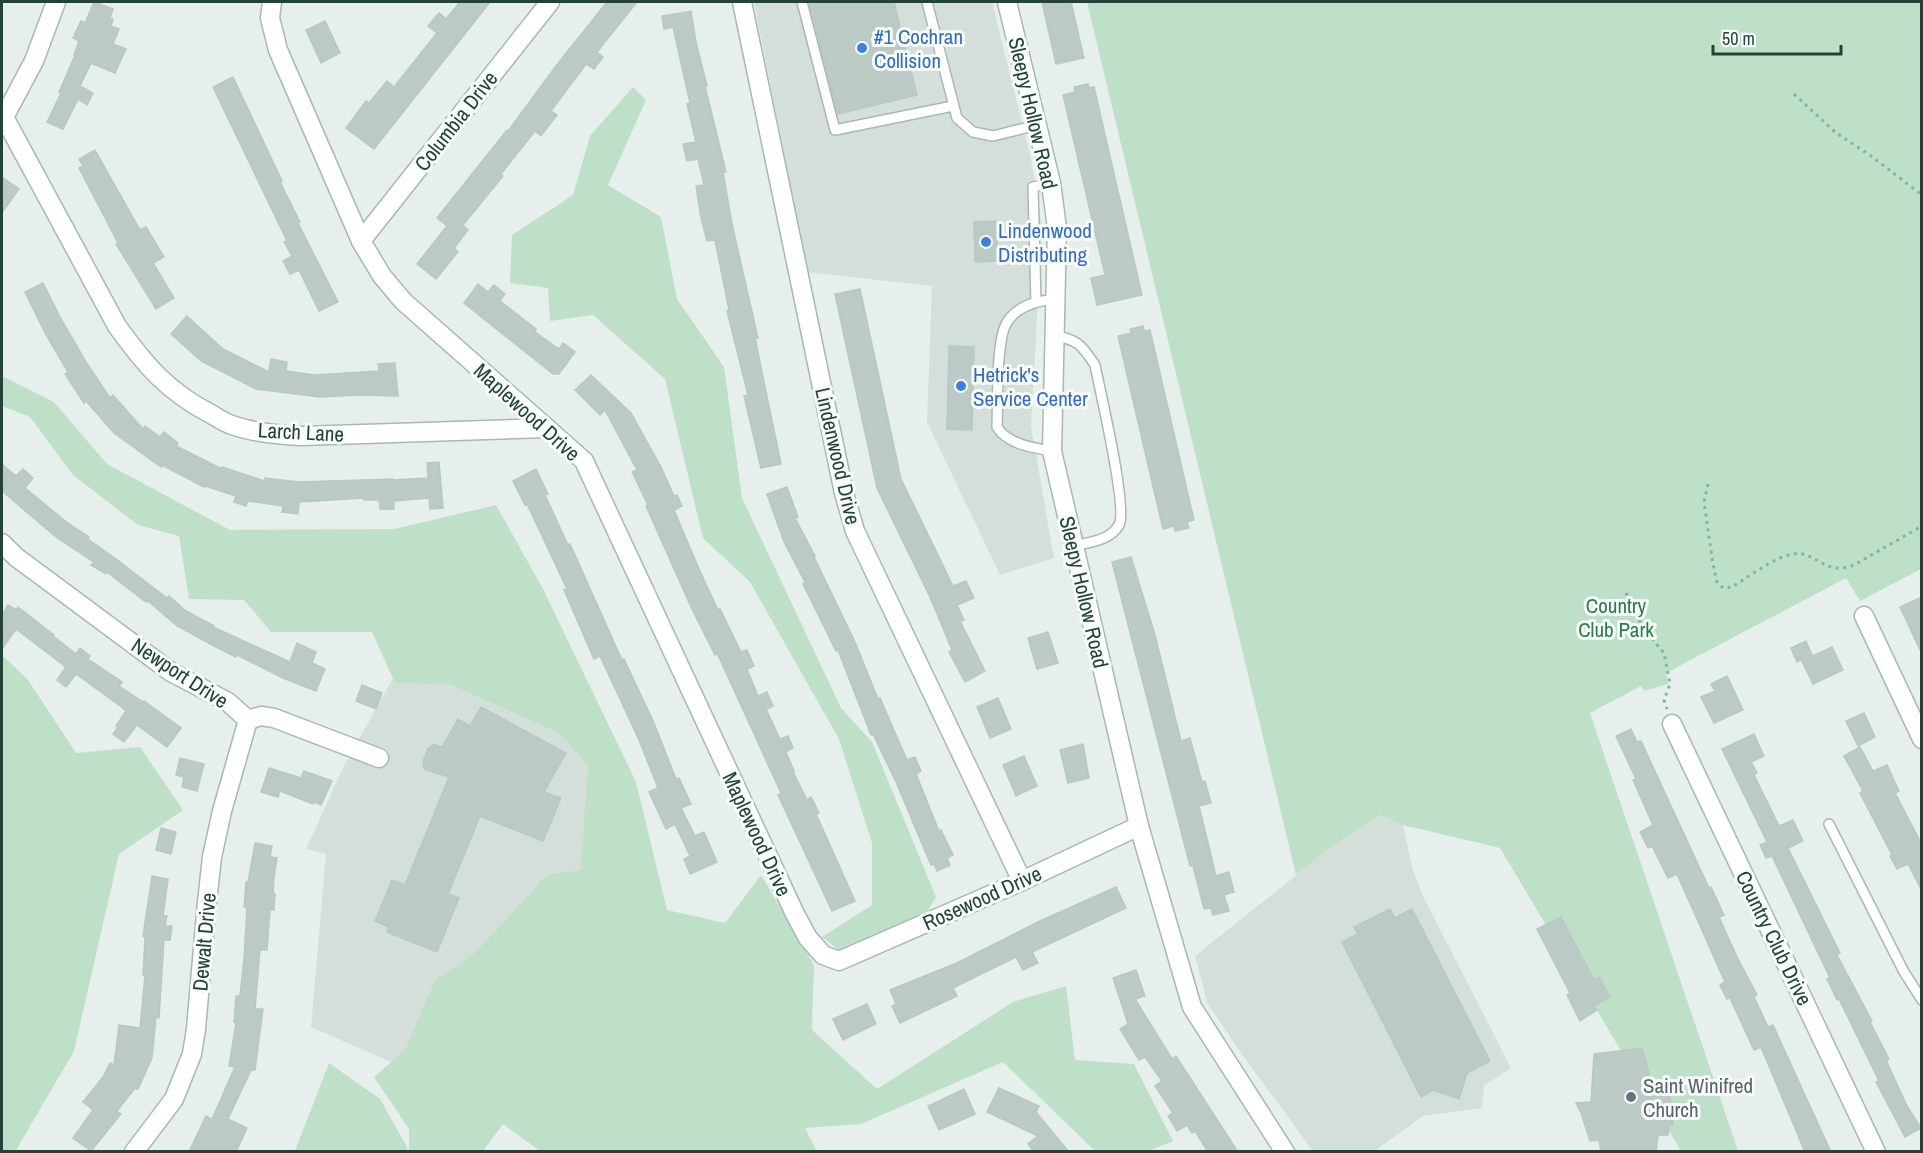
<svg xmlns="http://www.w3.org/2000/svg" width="1923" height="1153" font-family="'Archivo Narrow',sans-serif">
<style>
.built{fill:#d4dfda}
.green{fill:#bfe0c8}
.building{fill:#bbcac4;stroke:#b8c9c2;stroke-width:1.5}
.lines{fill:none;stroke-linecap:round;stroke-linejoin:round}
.lane-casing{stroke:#a8b8b2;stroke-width:12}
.street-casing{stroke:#a8b8b2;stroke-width:21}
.path{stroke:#86b3a5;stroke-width:3;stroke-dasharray:3 4.5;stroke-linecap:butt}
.lane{stroke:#fff;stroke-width:9}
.street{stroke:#fff;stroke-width:18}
.shop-dot{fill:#3f7fe0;stroke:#f7fbf9;stroke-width:2}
.worship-dot{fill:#6b7280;stroke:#f7fbf9;stroke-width:2}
.labels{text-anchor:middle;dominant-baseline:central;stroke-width:6;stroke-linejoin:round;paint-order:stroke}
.shop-label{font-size:21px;fill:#366cbe;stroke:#f7fbf9;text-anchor:start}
.street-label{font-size:21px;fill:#24423a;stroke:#f7fbf9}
.park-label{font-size:21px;fill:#2d7a4b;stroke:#f7fbf9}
.worship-label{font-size:21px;fill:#5b616d;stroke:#f7fbf9;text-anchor:start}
</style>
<rect width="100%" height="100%" fill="#e6efeb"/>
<g class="built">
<path d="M754,2H992L1031,159L1042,228L1031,426L1054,558L1000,575L927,422L932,286L807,272Z"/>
<path d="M409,650L556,719L639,818L499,1110L311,1027L326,854L306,849L345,764Z"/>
<path d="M1380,815L1403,825L1413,871L1423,896L1511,1068L1484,1086L1482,1108L1423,1116L1374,1151H1313L1241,1053L1207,1002L1195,956L1333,846Z"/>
</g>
<g class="green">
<path d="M1087,2H1921V569L1860,601L1846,578L1666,673L1668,684L1644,691L1641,686L1590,713L1738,1151H1681L1500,848L1403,825L1380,815L1333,846L1296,875Z"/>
<path d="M633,87L646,100L608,185L661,217L677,299L724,367L742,498L841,708L872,742L936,897L927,912L840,951L822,937L872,905V843L839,739L750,582L703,538L665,379L593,315L550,321L548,288L510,283L512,235L573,195L590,136Z"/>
<path d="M2,376L54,402L107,464L230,530L394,529L496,505L543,589L636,782L667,910L725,923L761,875L814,965L812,1030L877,1089L1013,1002L1066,986L1075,1060L1134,1064L1173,1141L1148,1151H1095L1003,1062L861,1124L805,1128L817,1151H540L503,1124L483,1151H409V1129L374,1077L405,1050L435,980L476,952L547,875L581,870L588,765L559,733L450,684L395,683L372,632H271L244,600L189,599L179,536L138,525L73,475L30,417L2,406Z"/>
<path d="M2,655L28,680L76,753L140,747L183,810L119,854L74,1051L15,1152L2,1151Z"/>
<path d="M329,1063L380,1099L407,1147V1151H295Z"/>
</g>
<g class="building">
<path d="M94,2L113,9L110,18L113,19L111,26L119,29L113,44L126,49L115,73L91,63L80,86L93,93L87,105L78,99L63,129L47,122L61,93L59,92L60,90L75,55H74L79,41L73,38L81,21L85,23Z"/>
<path d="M460,2H490L374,149L346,128L366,101L369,103L387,81L394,87L437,33L428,26L439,13L446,19Z"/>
<path d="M607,2H637L597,52L603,57L594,69L586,64L551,111L557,115L541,136L535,131L501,174L503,176L463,225L468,230L454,248L458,252L436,279L417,264L447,226L437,218L507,130L508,131L559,62Z"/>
<path d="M809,2H894L917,95L838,114Z"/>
<path d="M1042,2H1071L1084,58L1056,64Z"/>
<path d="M691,11L696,42L707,86H705L726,172H723L732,224L758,338H755L781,464L761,468L744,396L748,395L727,311L729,310L715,240L707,241L701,218L696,186L704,185L698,159L687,161L683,144L696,142L687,104L690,103L673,27L664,29L662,16Z"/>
<path d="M325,21L340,53L321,63L306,30Z"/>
<path d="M233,77L282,181L280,182L300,222L298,223L338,302L319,311L299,270L290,274L283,261L292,256L284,242L287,241L213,87Z"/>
<path d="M1088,84L1089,88L1094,87L1142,295L1097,305L1091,278L1105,275L1063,95L1075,92L1074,87Z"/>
<path d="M95,150L140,230L146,227L164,257L153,263L174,298L156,309L116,244L118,243L79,168L83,166L79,159Z"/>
<path d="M2,177L19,189L2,213Z"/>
<path d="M996,221L998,261L975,262L974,222Z"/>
<path d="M43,283L59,315L86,362L110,398L113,395L143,429L145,426L160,437L164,432L178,443L176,446L222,469V467L265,481V478L299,482L393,479V480L428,478L427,463L439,462L443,508L430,509L429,498L394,501V509H380L379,500H364V498L299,502L298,514L282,512L283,506L248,501L246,506L234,502L236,496L205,486L204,487L162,465L161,467L114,433L86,401L84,403L65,374L68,372L45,333L25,292Z"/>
<path d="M478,284L488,292L494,285L505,294L500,301L536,329L535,332L559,349L563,343L575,352L559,374H553L464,303Z"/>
<path d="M860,289L901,479L953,586L966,581L974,598L957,605L964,620L960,621L985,671L965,682L949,652L952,650L930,597L877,488L835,294Z"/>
<path d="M187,316L223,349L269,372L271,359L287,362L286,371L314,375L379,371L378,364L395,363L398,396L360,395L319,397L256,389L201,361L171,334Z"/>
<path d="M1143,326L1144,331L1150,330L1194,520L1187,522L1189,528L1175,531L1174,526L1163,529L1118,336L1131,333L1130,329Z"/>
<path d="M949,346L974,347L972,430L947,429Z"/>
<path d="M591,375L631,413L661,467L674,496L677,495L682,506L674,510L699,569L718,610L720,609L741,652L747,650L754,666L747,669L758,696L767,692L773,706L766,709L780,739L788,736L793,748L786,752L794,771L793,772L807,800L811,797L819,813L816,814L855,901L832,911L778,795L781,793L717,653L715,655L691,607L646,506L648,505L632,472L637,470L605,410L600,415L575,390Z"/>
<path d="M2,464L16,476L23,469L33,478L25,488L69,524L89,537L88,539L116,559L167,598L169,596L186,611L214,626L213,627L290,662L297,643L316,652L312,663L325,669L316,691L283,678L237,655L236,657L216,647L177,626L148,601L146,602L107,572L106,574L91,565L94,562L56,537L2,491Z"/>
<path d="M536,469L548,494L545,495L568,545L570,544L622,660L624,659L654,723L676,779L679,778L691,804L681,808L695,836L704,832L717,862L690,874L684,859L690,856L675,824L666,829L649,792L658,788L639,740L600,656L594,659L564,590L567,589L527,504L525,505L513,481Z"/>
<path d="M787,487L798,517L795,518L815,556L814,557L855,642L878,699L880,698L907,760L915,757L921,771L916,774L939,831L941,830L953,855L947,858L950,865L937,871L934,864L931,865L896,782L873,734L871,735L838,650L836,651L803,584L805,582L784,542L767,494Z"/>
<path d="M1131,557L1155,635L1181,741L1190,738L1202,782L1205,781L1211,803L1199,806L1216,876L1229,872L1234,892L1224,895L1229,911L1213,915L1211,908L1204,909L1193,866H1190L1112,562Z"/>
<path d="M1922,597V654L1900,607Z"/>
<path d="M8,605L16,610L18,607L54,635L53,636L76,654L80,648L90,656L88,659L122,682L119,686L143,702L144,701L181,728L167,747L137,725L124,742L113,734L118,727L116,726L126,711L123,708L76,674L66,687L57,680L66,667L16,629L2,649V615Z"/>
<path d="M1048,632L1058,663L1037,669L1028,638Z"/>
<path d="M1806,641L1812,655L1797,662L1791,648Z"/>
<path d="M1832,647L1843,670L1813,684L1802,661Z"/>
<path d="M1727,676L1743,710L1714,723L1701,697L1715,691L1711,684Z"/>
<path d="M362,685L382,693L376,709L356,701Z"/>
<path d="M998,698L1011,729L990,738L977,707Z"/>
<path d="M481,707L566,753L544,792L561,798L543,841L480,816L448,894L459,898L437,952L387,932L389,927L375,921L392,880L405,885L449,777L424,769L423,761L428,749L434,744L442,747L458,719L470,726Z"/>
<path d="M1864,713L1875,737L1858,746L1846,721Z"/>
<path d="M1631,729L1637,742L1641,741L1709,888L1711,887L1724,915L1719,917L1737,957L1757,995L1754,997L1768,1027L1773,1025L1831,1152H1805L1761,1047L1754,1050L1730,998L1727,999L1720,985L1725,982L1677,874L1668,878L1652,846L1648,848L1640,832L1653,825L1633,780L1636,779L1616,736Z"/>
<path d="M1754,734L1764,756L1751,762L1757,773L1754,775L1779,826L1793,820L1803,841L1788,848L1840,953L1837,955L1872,1021L1870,1022L1889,1059L1886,1060L1907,1106L1921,1128L1905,1137L1876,1082L1879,1081L1839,999L1837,1000L1827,979L1830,978L1772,856L1766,858L1760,845L1767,842L1722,749Z"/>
<path d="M1083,744L1089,778L1068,783L1060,750Z"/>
<path d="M1860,747L1873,771L1887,765L1899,791L1895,793L1922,845V891L1908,864L1897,869L1890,856L1892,855L1860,793L1863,791L1844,756Z"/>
<path d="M1024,756L1037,786L1016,796L1003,765Z"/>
<path d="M180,758L204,764L197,791L182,787L184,777L176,775Z"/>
<path d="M269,768L301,778L304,771L332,781L321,805L314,802L313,804L280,791L278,797L261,792Z"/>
<path d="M161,828L176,832L171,854L156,850Z"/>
<path d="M255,843L272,846L270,857L277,858L274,877L273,893L275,894L274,910H270L267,950H260L255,1009H263L255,1070H251L228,1119L247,1128L236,1152H189L206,1116L212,1119L235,1067L229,1066L236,1023L234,1022L236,996H240L244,958L247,908L244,907L246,882H248Z"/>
<path d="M152,876L168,879L163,916H167L165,926H172L170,940H164L159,1018L156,1017L152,1058L138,1089L135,1088L117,1111L121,1114L91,1151L73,1138L93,1110L83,1102L103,1077L110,1063L114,1065L119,1025L140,1028L145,976L143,975L145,938L143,936Z"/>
<path d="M1116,887L1126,908L1032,952L1038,963L1023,970L1016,957L953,988L957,996L900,1023L892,1006L896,1004L890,990L957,963L1040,921Z"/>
<path d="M1390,909L1395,918L1412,909L1490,1061L1467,1073L1459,1099L1433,1090L1421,1097L1342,942L1358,934L1354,927Z"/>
<path d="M1561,917L1594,980L1599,977L1610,997L1594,1006L1597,1010L1580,1021L1567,995L1570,993L1537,929Z"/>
<path d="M1136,970L1145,996L1135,999L1172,1059L1176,1056L1238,1152H1208L1195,1131L1192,1133L1187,1125L1177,1131L1168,1116L1173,1113L1155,1086L1162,1081L1145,1057L1139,1060L1120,1029L1128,1024L1113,978Z"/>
<path d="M867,1004L876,1024L843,1040L833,1019Z"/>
<path d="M1642,1048L1654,1092L1669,1087L1673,1125L1669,1126L1668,1135H1658L1656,1152H1601L1599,1140L1590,1141L1581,1113L1576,1103L1591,1102L1594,1054Z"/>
<path d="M999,1088L1039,1106L1036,1112L1069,1152H1034L1028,1144L1038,1136L987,1112Z"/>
<path d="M964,1089L975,1114L939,1130L928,1106Z"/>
</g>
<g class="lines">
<defs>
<g id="lane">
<path d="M802,2L835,130L953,106"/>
<path d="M927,2L957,118L973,132L993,136L1037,125"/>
<path d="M1036,302L1033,187L1051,183"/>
<path d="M1053,335C1078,340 1081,344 1095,365C1100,391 1128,508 1119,525C1110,541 1089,542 1074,546"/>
<path d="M1052,451C1033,448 1007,444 997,427C998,404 996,343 1006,324C1016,306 1036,301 1055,299"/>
<path d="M1829,824L1904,972L1922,1000"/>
</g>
<g id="street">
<path d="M272,2L270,18L278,50L361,241L382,276L403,301L584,461L795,914L808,938L823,955L839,961L1022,881L1139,826"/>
<path d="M742,2L844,493L855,531L1022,881"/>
<path d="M1007,2L1051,183L1057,228L1052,451L1139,826L1192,1007L1285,1152"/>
<path d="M4,117L117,326C145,365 168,392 211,414C218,418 225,423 232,425C254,433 278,435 301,436L547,428"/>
<path d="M2,121L34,61L56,2"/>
<path d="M361,241L550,2"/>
<path d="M2,543L16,557L171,672L228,702L248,720L261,716L274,718L379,758"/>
<path d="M1864,616L1922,739"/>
<path d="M1672,724L1876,1152"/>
<path d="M134,1152L174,1099L192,1054L196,1029L207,902L212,857L222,811L248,720"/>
</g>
</defs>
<use href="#lane" class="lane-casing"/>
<use href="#street" class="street-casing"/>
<g class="path">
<path d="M1794,94L1835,132L1871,156L1922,195"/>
<path d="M1708,484L1704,502L1713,564L1717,582L1723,588L1732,587C1747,578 1776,556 1793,554C1816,550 1824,577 1854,565L1922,526"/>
<path d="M1626,593L1643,628L1664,653L1670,684L1664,700L1667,709"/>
</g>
<use href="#lane" class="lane"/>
<use href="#street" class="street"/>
</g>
<g class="shop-dot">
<circle cx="862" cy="48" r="6"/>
<circle cx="986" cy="242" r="6"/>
<circle cx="961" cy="386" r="6"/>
</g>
<circle class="worship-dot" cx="1631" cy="1097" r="6"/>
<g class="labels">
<g class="shop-label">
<text x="874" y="36">#1 Cochran<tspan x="874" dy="24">Collision</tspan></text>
<text x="998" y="230">Lindenwood<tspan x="998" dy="24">Distributing</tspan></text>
<text x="973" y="374">Hetrick's<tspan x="973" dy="24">Service Center</tspan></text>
</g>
<g class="street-label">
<text transform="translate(1033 113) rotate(77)">Sleepy Hollow Road</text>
<text transform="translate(456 121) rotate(-52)">Columbia Drive</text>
<text transform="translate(527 412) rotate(42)">Maplewood Drive</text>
<text transform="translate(301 432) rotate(3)">Larch Lane</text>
<text transform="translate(838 456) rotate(77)">Lindenwood Drive</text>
<text transform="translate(1084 592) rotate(77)">Sleepy Hollow Road</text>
<text transform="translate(180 673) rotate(33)">Newport Drive</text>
<text transform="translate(757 834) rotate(65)">Maplewood Drive</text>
<text transform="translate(982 898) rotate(-24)">Rosewood Drive</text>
<text transform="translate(1774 938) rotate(64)">Country Club Drive</text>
<text transform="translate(204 942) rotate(-85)">Dewalt Drive</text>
</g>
<g class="park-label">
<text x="1616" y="605">Country<tspan x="1616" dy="24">Club Park</tspan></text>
</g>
<g class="worship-label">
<text x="1643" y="1085">Saint Winifred<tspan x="1643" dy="24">Church</tspan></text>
</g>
</g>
<rect width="1923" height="1153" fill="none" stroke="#24423a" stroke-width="6"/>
<path d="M1713 45v9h128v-9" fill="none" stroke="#24423a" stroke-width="3"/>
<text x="1722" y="45" font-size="18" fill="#24423a" stroke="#f7fbf9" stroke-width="4.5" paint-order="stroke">50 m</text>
</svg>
